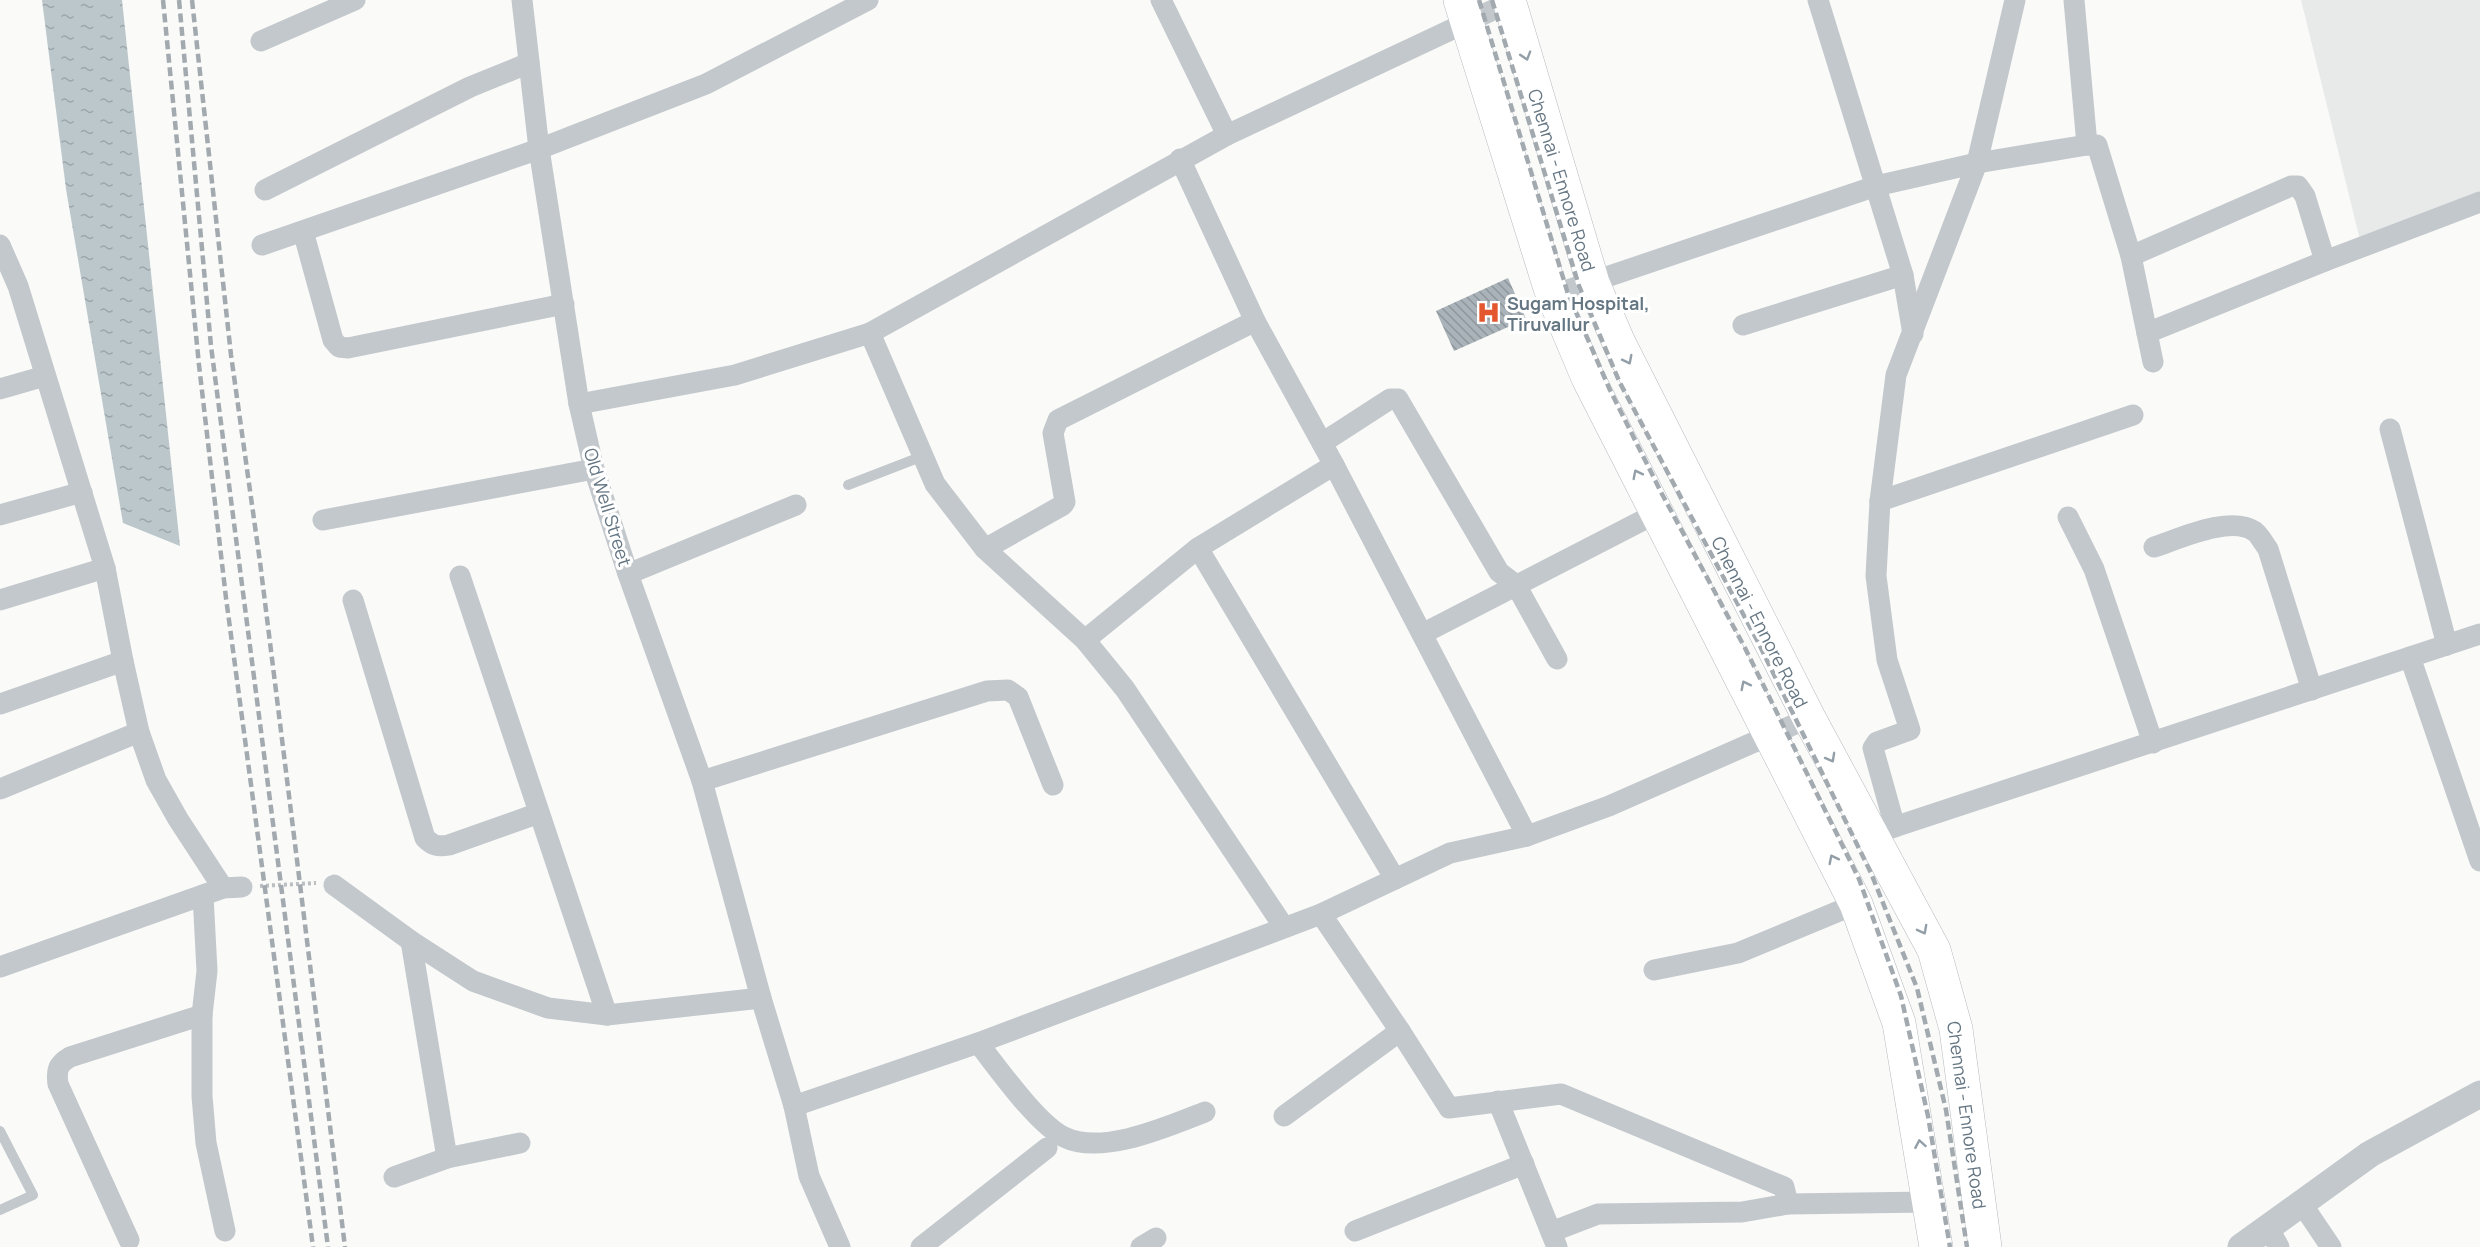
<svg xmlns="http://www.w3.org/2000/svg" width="2480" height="1247" font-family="Manrope,sans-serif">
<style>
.built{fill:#e8e9e9}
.water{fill:url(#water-ripples)}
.building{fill:url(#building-back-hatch)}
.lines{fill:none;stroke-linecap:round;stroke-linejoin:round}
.primary-casing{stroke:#b5babe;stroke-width:34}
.path{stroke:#bbbfc2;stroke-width:4;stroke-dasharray:3 3;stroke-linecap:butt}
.service{stroke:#c3c8cc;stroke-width:10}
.minor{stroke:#c3c8cc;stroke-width:21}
.tertiary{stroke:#c3c8cc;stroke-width:27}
.primary{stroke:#fff;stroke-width:33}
.rail{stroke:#a2aab0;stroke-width:4.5;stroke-dasharray:9 4.5;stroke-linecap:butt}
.oneway{stroke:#939fa8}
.labels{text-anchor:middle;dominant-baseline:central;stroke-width:6;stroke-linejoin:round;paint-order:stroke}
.street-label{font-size:18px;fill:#657683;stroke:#fff}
.poi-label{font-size:18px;font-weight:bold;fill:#657683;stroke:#fff;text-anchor:start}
</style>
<defs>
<pattern id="water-ripples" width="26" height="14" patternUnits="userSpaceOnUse" patternTransform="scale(1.5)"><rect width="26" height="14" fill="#bbc7cb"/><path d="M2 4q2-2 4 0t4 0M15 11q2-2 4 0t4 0" fill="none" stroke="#9ca6aa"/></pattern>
<pattern id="building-back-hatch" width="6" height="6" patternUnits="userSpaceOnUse" patternTransform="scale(1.5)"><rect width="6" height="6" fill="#aab3b9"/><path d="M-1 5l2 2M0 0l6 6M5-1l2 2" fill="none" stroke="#8e969c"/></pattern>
</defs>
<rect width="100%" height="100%" fill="#fafaf8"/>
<path class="built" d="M2301,0H2480V199L2361,244Z"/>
<path class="water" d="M42,0H122L180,546L123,523L66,189Z"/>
<path class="building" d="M1508,278L1526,319L1454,351L1436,311Z"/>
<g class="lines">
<defs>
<g id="primary">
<path d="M1460,0L1550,288L1588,378L1856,904L1899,1023L1936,1247"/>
<path d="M1509,0L1593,283L1619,343L1809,718L1934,950L1956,1029L1985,1247"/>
</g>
</defs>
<use href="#primary" class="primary-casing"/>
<path class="path" d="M260,886L316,883"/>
<g class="service">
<path d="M848,485L923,456"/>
<path d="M0,1131L33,1195L0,1210"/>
</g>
<g class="minor">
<path d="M522,0L539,149L579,404L594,469L628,574L702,781L761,998L794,1106L809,1176L840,1247"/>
<path d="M1161,0L1227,135"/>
<path d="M1818,0L1903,275L1913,334"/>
<path d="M2074,0L2087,145"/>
<path d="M261,41L355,0"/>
<path d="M1180,159L1255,321L1334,465L1527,836"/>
<path d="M265,190L470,87L529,63"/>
<path d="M303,231L333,340L339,347L348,348L564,304"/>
<path d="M0,245L18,286L105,568L123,661L139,732L156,780L178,819L223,888"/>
<path d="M262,245L539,149L706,84L868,0"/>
<path d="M2131,256L2153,362"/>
<path d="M1553,295L1876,186L1977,163L2087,145H2097L2131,256L2291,186H2298L2305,196L2325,261L2480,202"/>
<path d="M1743,325L1903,275"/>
<path d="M870,333L935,484L985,549L1085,640L1125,689L1284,927"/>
<path d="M2147,333L2325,261"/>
<path d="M0,389L45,376"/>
<path d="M579,404L735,375L870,333L1227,135L1510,2"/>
<path d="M2390,429L2447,645"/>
<path d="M1322,443L1390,399H1398L1499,572L1516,585L1557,659"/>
<path d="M1880,501L2133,415"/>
<path d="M0,515L82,492"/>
<path d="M2068,517L2094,569L2153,743"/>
<path d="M323,520L594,469"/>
<path d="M2154,547C2179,539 2230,515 2254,531C2259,534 2264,544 2268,549L2312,690"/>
<path d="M1198,548L1395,879"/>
<path d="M985,549L1063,505L1065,502L1053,433L1058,420L1255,321"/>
<path d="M628,574L796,505"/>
<path d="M460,576L607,1015"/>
<path d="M0,600L105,568"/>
<path d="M353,600L425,838C433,846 438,847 449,845L539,813"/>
<path d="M1422,634L1657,513"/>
<path d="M1085,640L1198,548L1334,465"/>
<path d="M2410,657L2480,861"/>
<path d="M0,704L123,661"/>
<path d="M702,781L987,691L1008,690L1018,697L1053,785"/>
<path d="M0,789L139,732"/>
<path d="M1895,827L1873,748L1877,742L1910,730L1887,660L1876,576L1880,501L1896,375L1977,163L2015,0"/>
<path d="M1882,831L2480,634"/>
<path d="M334,885L411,941L473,981L548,1008L607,1015L761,998"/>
<path d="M203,895L207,971L202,1015V1096L206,1143L225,1231"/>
<path d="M1321,914L1400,1031L1449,1108L1561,1094L1784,1187L1788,1204L1929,1202"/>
<path d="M411,941L447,1158"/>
<path d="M0,967L223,888L242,887"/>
<path d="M1654,970L1738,953L1856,904"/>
<path d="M978,1043C998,1068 1037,1124 1064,1137C1102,1156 1169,1126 1205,1112"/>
<path d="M1498,1101L1557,1247"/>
<path d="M794,1106L978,1043L1321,914L1450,853L1527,836L1609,806L1809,718"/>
<path d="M1284,1116L1400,1031"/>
<path d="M394,1177L447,1158L520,1143"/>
<path d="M2302,1204L2331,1247"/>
<path d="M2269,1229L2279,1247"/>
<path d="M1355,1231L1524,1164"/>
<path d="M1551,1232L1598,1214L1742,1212L1788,1204"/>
<path d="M129,1240L58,1084C56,1070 58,1064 70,1057L202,1015"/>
<path d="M921,1247L1047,1148"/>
<path d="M1141,1247L1156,1238"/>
</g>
<path class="tertiary" d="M2241,1247L2370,1154L2480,1094"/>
<use href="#primary" class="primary"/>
<g class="rail">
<path d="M163,0L199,365L226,598L313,1247"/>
<path d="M179,0L211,346L328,1247"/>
<path d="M192,0L231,355L260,562L345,1247"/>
<path d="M1479,0L1568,294L1610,390L1662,494L1745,648L1859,879L1901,996L1928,1116L1950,1247"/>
<path d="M1492,0L1579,286L1620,383L1758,642L1871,873L1917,988L1946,1110L1967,1247"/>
</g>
</g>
<defs><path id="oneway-chevron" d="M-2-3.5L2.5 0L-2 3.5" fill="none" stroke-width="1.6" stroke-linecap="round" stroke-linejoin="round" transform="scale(1.5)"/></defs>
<g class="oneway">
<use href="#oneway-chevron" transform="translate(1526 56) rotate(73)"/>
<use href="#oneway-chevron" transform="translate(1628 360) rotate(63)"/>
<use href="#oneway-chevron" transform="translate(1637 474) rotate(-117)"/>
<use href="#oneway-chevron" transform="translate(1745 685) rotate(-117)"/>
<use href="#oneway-chevron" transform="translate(1831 758) rotate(61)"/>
<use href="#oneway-chevron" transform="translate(1833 859) rotate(-117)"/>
<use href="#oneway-chevron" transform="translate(1923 930) rotate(62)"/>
<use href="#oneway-chevron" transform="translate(1920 1144) rotate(-100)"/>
</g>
<defs>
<symbol id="hospital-bare" viewBox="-9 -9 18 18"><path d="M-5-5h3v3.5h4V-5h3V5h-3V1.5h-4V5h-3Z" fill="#e4572e" stroke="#fff" stroke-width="2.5" paint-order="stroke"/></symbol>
</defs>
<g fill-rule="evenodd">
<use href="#hospital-bare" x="1472" y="296" width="33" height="33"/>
</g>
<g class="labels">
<g class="street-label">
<text transform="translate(1562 180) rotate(73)">Chennai - Ennore Road</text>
<text transform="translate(608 507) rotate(73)">Old Well Street</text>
<text transform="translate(1760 622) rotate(63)">Chennai - Ennore Road</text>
<text transform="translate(1967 1115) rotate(82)">Chennai - Ennore Road</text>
</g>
<g class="poi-label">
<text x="1507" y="303">Sugam Hospital,<tspan x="1507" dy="21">Tiruvallur</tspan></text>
</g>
</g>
</svg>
